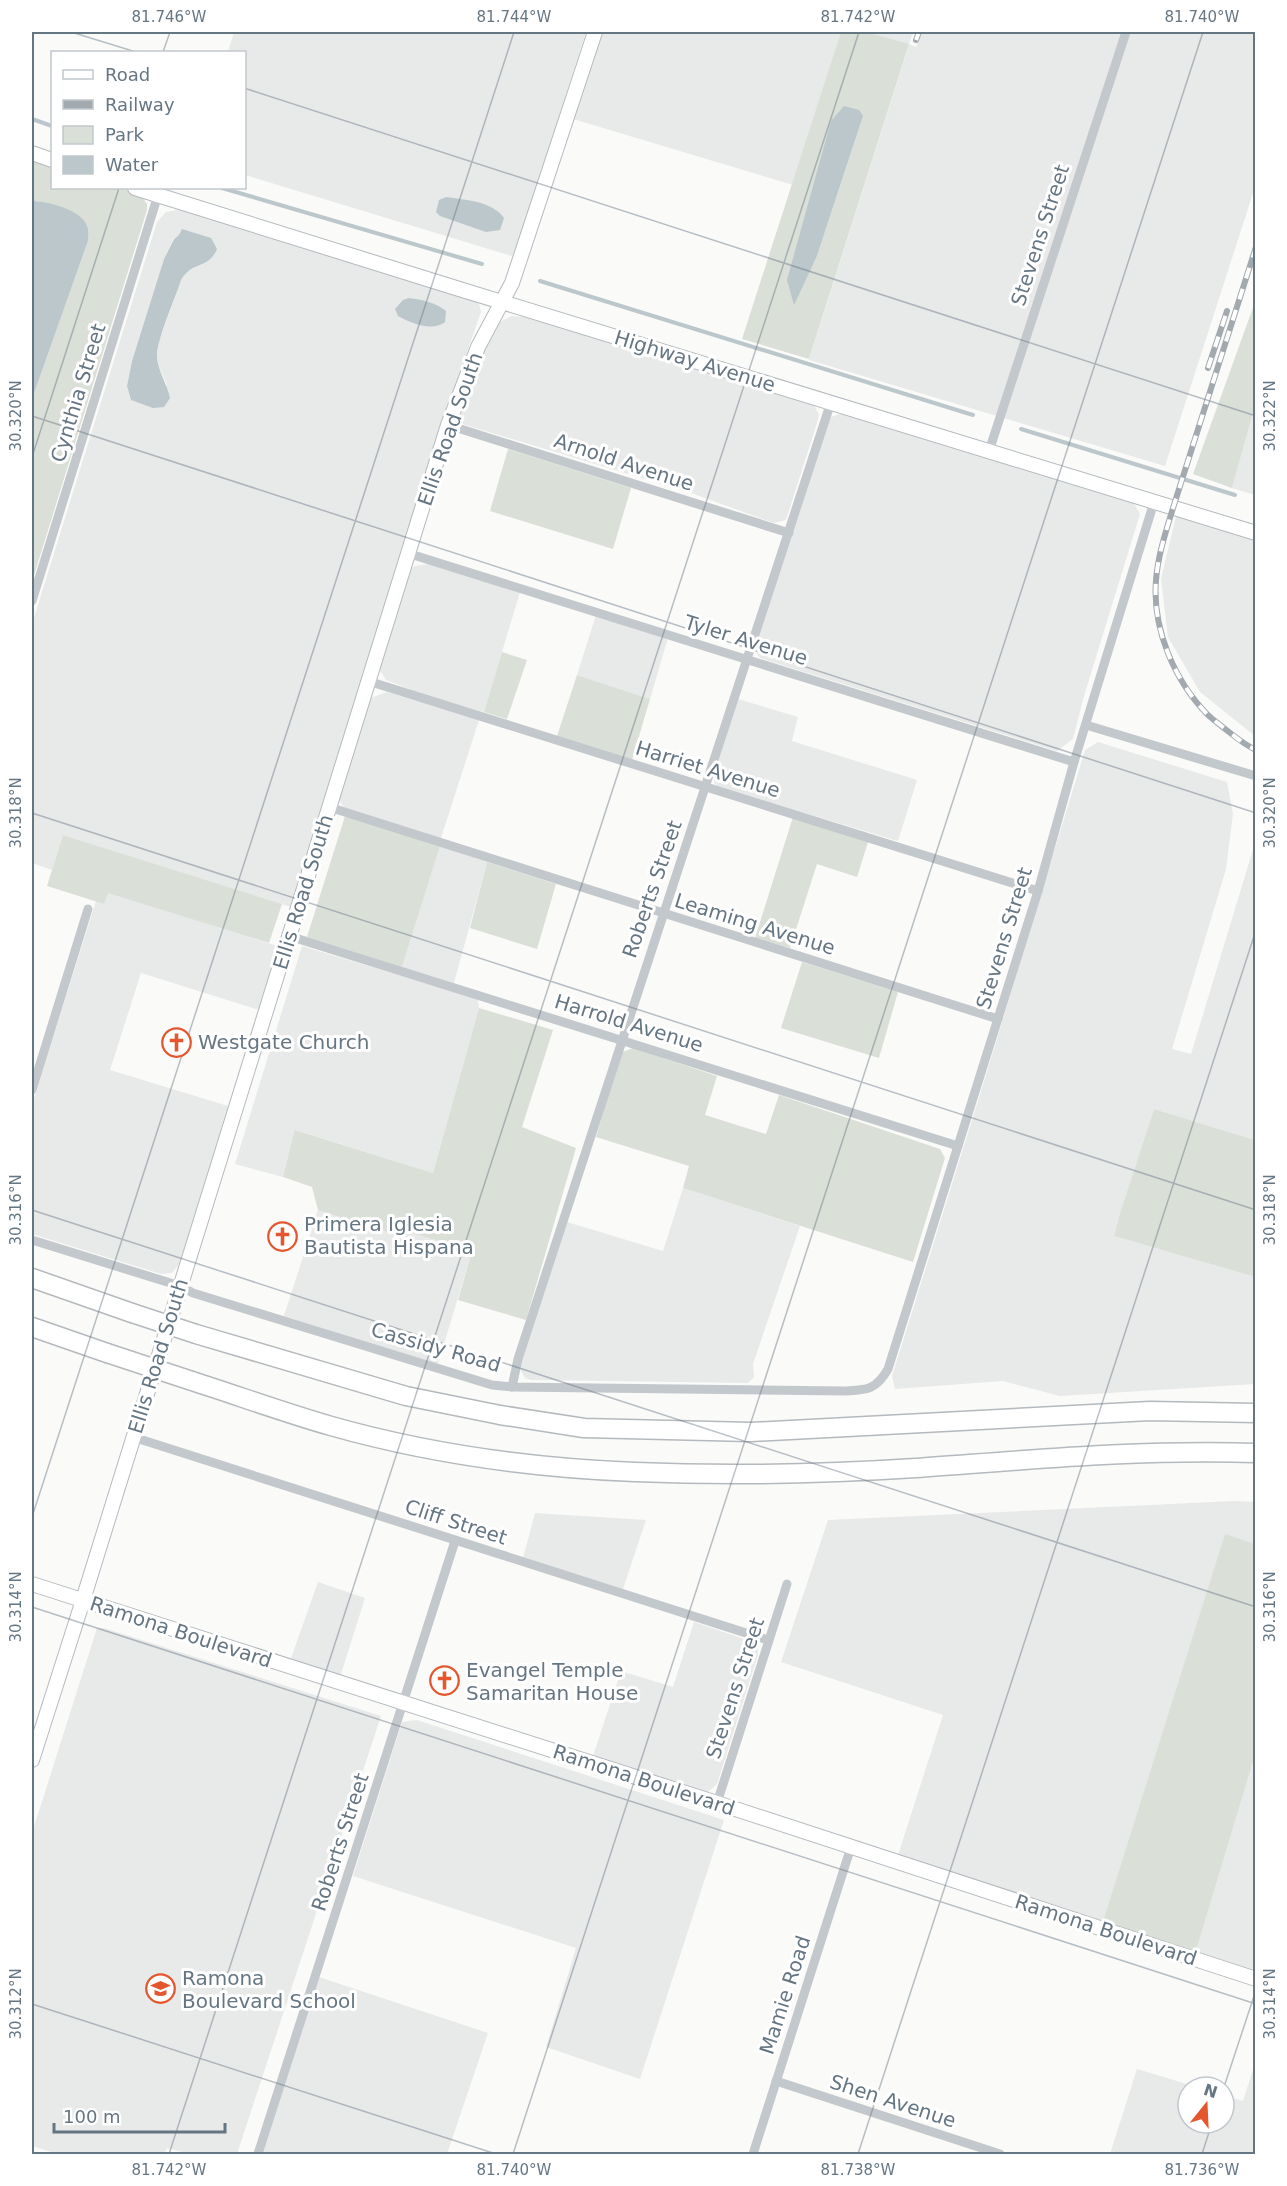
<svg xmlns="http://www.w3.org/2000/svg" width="1287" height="2186" font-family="'DejaVu Sans',sans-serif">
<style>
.built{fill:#e8e9e9;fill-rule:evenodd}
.green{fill:#dadfd7;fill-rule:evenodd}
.water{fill:#bbc7cb}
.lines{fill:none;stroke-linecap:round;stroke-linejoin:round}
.stream{stroke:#bbc7cb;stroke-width:4}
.secondary-casing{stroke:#b3babf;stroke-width:16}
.highway-casing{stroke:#b4b9bd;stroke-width:21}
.street{stroke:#c3c8cc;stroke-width:9}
.secondary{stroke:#fff;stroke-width:14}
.highway{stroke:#fff;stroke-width:18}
.rail-casing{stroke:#a2aab0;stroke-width:6}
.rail{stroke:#fff;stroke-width:4;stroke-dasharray:11;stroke-linecap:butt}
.highway-bridge-casing{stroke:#b4b9bd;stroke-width:21;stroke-linecap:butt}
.highway-bridge{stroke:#fff;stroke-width:18}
.ticks{fill:none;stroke:#657683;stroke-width:1.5;stroke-opacity:0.45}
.labels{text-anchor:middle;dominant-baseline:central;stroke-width:6;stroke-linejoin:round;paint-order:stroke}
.street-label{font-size:20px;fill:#657683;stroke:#fff}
.poi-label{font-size:20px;fill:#657683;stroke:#fff;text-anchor:start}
.neatline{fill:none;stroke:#657683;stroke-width:2}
.ticks-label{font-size:15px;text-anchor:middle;fill:#657683}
</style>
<rect width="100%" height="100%" fill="#fafaf8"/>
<g class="built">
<path d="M234,32H586L518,243L512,256L245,175L244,52H228Z"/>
<path d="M603,32H841L793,185L573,119Z"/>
<path d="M866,32H913L909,44L916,47L921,32H1255V187L1165,466L809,360L909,45Z"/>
<path d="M183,209L470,297L479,304L481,312L442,424L291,907L63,835L52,870L32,863V624L157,222L166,212ZM185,231L193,232L202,264L186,272L181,280L159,341L157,356L159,367L167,385L136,402L131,400L127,386L132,361L164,259L173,239Z"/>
<path d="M512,316L524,317L674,360L813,403L819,415L817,423L786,520L774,523L691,493L462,424L458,416L474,370L492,331L499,322Z"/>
<path d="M1255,406V495L1232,488Z"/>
<path d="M843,413L1133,502L1140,514L1084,696L1073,739L1057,751L760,658L757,654L755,646L828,423L831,417Z"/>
<path d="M1176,516L1255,539V736L1200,692L1168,637L1161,579Z"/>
<path d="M429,564L520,592L484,712L430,697L386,680L379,669L409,570L415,566Z"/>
<path d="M596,615L668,638L650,699L577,675Z"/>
<path d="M387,692L479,720L441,838L344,807L337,799L368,699Z"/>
<path d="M738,699L798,717L792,741L917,780L898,841L719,787L714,783V773Z"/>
<path d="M1098,742L1227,782L1233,814L1226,869L1172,1049L1191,1054L1255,843V1140L1154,1109L1120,1213L1114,1236L1255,1277V1384L1060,1396L1003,1381L895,1389L892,1376L978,1101L1085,750Z"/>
<path d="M440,846L487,862L454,983L402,967Z"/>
<path d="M108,892L280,947L259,1010L141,973L110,1070L228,1106L180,1263L172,1273L161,1274L32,1234V1105L96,901L104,904Z"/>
<path d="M302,946L478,999L479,1008L433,1173L296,1130L283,1177L235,1164Z"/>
<path d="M683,1188L800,1226L753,1364L754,1377L748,1383L531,1380L525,1378L521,1371L520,1364L567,1222L663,1251Z"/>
<path d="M318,1210L388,1231L408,1232L472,1251L438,1364L284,1316Z"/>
<path d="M1235,1501L1255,1502V1544L1225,1535L1103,1921L898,1855L943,1715L781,1662L828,1520Z"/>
<path d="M535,1513L646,1520L623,1589L523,1558Z"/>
<path d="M318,1582L365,1598L340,1677L290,1661Z"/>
<path d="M694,1622L753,1642L758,1648V1655L717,1784L708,1792L698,1793L592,1759L621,1671L673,1687Z"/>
<path d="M97,1628H104L381,1716L237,2154H189L167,2148L164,2154H58L32,2146V1833Z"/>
<path d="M417,1720L724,1820L640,2079L546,2047L576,1948L353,1876L402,1722Z"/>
<path d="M1255,1755V1971L1196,1951Z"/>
<path d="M319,1977L488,2033L447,2154H263Z"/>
<path d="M1255,2063V2154H1110L1137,2069L1197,2087H1188V2123H1224V2095L1243,2101Z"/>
</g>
<g class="green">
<path d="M841,32H866L909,44L809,359L742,339ZM863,116L817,256L794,303Z"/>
<path d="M32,159L52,165V188H120L140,194L147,204V210L32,582V399L88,241L38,201H32Z"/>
<path d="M1255,302V406L1232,488L1193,474Z"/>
<path d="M508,449L631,488L613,549L490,511Z"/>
<path d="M502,652L527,660L507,719L484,712Z"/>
<path d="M577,675L650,699L632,760L557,736Z"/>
<path d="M345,816L440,846L402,967L307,937Z"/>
<path d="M793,817L868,842L857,877L817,864L790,948L755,938Z"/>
<path d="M63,835L282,904L269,943L108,893L104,904L47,886Z"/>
<path d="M487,862L556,884L537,949L470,928Z"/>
<path d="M802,962L898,992L879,1058L781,1028Z"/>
<path d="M479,1008L553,1030L522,1127L576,1148L526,1320L458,1300L472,1251L408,1232H388L318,1210L312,1187L283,1177L295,1130L433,1173Z"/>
<path d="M633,1048L717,1076L705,1115L766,1134L779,1095L940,1149L945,1158L913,1262L683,1188L689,1166L596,1137L620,1053Z"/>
<path d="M1154,1109L1255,1140V1277L1114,1236L1120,1213Z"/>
<path d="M1225,1534L1255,1544V1755L1196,1951L1103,1921Z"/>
</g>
<g class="water">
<path d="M844,106L859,110L863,116L817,256L794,305L787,280L831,121Z"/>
<path d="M446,197C465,200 492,201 504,218L500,230L486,232L440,216L436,212L439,200Z"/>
<path d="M32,201C47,201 82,210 87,226C89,230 88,237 88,241L32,399Z"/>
<path d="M182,229L211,238L217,249C209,269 192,261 181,280C175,299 156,341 157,357C158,371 167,384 170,398L164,407L153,408L131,400L127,386L132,361L164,259L174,239L179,235Z"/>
<path d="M409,298C422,300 435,302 446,311L445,322C432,332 411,323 398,316L395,309L403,300Z"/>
</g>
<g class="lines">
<g class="stream">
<path d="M32,119L52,126"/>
<path d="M222,188L482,264"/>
<path d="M540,281L973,415"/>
<path d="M1021,429L1235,495"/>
</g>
<defs>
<g id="secondary">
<path d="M32,153L52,160"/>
<path d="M135,188L456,288L1256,533"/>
<path d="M32,1584L717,1803L1256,1979"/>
<path d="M32,1760L78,1616L448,425L478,347L512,283L595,32"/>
</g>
<g id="highway">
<path d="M32,1278L132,1313"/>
<path d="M32,1327L107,1353"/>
<path d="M196,1334L406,1396L500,1415L584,1428L751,1432L1150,1411L1256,1413"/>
<path d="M192,1381C239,1396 285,1413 331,1426C430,1454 533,1468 635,1472C728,1476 823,1474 916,1468C1028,1460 1142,1449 1256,1453"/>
</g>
</defs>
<use href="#secondary" class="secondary-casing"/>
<use href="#highway" class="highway-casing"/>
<g class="street">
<path d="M448,425L789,533"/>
<path d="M989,451L1126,32"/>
<path d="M407,553L1074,762"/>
<path d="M32,601L158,195"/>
<path d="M368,681L1038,891"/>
<path d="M1086,725L1256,776"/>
<path d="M329,807L998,1019"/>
<path d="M289,936L958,1146"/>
<path d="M32,1090L88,909"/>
<path d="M32,1240L180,1286L193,1293L492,1385L512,1387L844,1391C867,1390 876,1390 888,1369L1038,891L1074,762L1154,502"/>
<path d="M512,1387L518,1359L831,402"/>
<path d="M133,1437L768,1640"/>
<path d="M717,1803L787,1584"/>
<path d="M776,2081L1000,2154"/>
<path d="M258,2154L455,1541"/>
<path d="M753,2154L851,1847"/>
</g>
<use href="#secondary" class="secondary"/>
<use href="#highway" class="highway"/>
<defs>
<g id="rail">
<path d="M916,40L919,32"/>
<path d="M1256,247L1173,508C1166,531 1158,555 1156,580C1152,628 1174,680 1207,714C1214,721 1222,726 1229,732C1238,739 1245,745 1256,750"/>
<path d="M1208,368L1227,311"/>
</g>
</defs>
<use href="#rail" class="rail-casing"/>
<use href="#rail" class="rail"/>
<defs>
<g id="highway-bridge">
<path d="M132,1313L196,1334"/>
<path d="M107,1353L192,1381"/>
</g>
</defs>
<use href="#highway-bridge" class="highway-bridge-casing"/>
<use href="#highway-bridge" class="highway-bridge"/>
</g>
<path class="ticks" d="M71,32L136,52M163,52L170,32M244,88L1256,416M32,416L1256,813M32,457L119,188M32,813L1256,1210M32,1210L1256,1607M32,1517L514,32M32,1607L1256,2004M32,2004L496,2154M1224,2087L1256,1990M169,2154L859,32M513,2154L1203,32M858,2154L1256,930M1202,2154L1212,2123"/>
<defs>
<symbol id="church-ring" viewBox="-11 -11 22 22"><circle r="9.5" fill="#fff" stroke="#e4572e" stroke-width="1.5"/><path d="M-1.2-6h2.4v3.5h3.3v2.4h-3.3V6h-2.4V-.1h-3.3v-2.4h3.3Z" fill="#e4572e"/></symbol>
<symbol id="school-ring" viewBox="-11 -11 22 22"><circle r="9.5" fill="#fff" stroke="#e4572e" stroke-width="1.5"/><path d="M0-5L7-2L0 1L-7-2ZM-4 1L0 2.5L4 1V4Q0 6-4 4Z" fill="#e4572e"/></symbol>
</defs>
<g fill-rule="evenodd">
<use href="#church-ring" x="160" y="1026" width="33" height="33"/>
<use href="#church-ring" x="266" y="1220" width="33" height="33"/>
<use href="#church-ring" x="428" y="1664" width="33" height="33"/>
<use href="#school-ring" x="144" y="1972" width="33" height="33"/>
</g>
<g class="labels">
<g class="street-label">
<text transform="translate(1040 235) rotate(-72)">Stevens Street</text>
<text transform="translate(695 361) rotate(17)">Highway Avenue</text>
<text transform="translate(78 393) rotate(-73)">Cynthia Street</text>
<text transform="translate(450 429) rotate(-71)">Ellis Road South</text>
<text transform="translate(624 462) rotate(18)">Arnold Avenue</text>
<text transform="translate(746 640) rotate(17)">Tyler Avenue</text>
<text transform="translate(708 769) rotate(17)">Harriet Avenue</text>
<text transform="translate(652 889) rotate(-71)">Roberts Street</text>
<text transform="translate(303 892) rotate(-73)">Ellis Road South</text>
<text transform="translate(755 924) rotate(17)">Leaming Avenue</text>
<text transform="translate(1004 938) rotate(-73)">Stevens Street</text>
<text transform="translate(629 1023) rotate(17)">Harrold Avenue</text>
<text transform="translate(436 1347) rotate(16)">Cassidy Road</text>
<text transform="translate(158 1356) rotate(-73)">Ellis Road South</text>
<text transform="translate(456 1522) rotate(18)">Cliff Street</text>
<text transform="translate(181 1632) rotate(18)">Ramona Boulevard</text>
<text transform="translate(735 1688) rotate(-72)">Stevens Street</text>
<text transform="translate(644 1780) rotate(18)">Ramona Boulevard</text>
<text transform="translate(340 1842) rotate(-72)">Roberts Street</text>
<text transform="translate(1106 1930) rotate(18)">Ramona Boulevard</text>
<text transform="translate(785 1995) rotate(-72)">Mamie Road</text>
<text transform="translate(893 2101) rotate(18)">Shen Avenue</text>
</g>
<g class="poi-label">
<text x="198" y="1042">Westgate Church</text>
<text x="304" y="1224">Primera Iglesia<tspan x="304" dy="23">Bautista Hispana</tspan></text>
<text x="466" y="1670">Evangel Temple<tspan x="466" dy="23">Samaritan House</tspan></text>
<text x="182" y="1978">Ramona<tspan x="182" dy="23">Boulevard School</tspan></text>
</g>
</g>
<rect width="1287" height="2186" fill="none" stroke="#ffffff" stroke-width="66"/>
<rect x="51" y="51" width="195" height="138" fill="#ffffff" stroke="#c1c8cd" stroke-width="1.5"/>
<rect x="63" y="70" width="30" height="9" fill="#ffffff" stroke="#c1c8cd" stroke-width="1.5"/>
<text x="105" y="81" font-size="18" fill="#657683">Road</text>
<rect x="63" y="100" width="30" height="9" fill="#a2aab0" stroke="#c1c8cd" stroke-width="1.5"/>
<text x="105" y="111" font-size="18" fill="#657683">Railway</text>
<rect x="63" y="126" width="30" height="18" fill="#dadfd7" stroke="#c1c8cd" stroke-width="1.5"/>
<text x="105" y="141" font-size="18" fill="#657683">Park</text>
<rect x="63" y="156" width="30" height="18" fill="#bbc7cb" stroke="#c1c8cd" stroke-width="1.5"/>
<text x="105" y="171" font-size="18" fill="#657683">Water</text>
<g transform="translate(1206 2105) rotate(18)"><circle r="28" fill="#ffffff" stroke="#c1c8cd" stroke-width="1.5"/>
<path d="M0-4.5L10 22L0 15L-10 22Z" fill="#e4572e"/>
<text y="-9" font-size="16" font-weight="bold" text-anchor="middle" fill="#657683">N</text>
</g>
<path d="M54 2123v9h171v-9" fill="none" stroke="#657683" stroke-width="3"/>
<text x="63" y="2123" font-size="18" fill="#657683" stroke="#ffffff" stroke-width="4.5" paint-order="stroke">100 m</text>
<rect x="33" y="33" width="1221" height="2120" class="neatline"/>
<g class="ticks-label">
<text x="169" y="22">81.746°W</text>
<text x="514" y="22">81.744°W</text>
<text x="858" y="22">81.742°W</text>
<text x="1202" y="22">81.740°W</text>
<text transform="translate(1270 416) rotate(-90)" y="5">30.322°N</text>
<text transform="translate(16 416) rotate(-90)" y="5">30.320°N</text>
<text transform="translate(1270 813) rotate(-90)" y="5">30.320°N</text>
<text transform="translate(16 813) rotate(-90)" y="5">30.318°N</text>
<text transform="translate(1270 1210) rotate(-90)" y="5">30.318°N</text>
<text transform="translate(16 1210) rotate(-90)" y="5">30.316°N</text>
<text transform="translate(1270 1607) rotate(-90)" y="5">30.316°N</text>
<text transform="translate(16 1607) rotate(-90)" y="5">30.314°N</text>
<text transform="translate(1270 2004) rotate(-90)" y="5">30.314°N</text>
<text transform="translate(16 2004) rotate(-90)" y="5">30.312°N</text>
<text x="169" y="2175">81.742°W</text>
<text x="514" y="2175">81.740°W</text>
<text x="858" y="2175">81.738°W</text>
<text x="1202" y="2175">81.736°W</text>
</g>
</svg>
